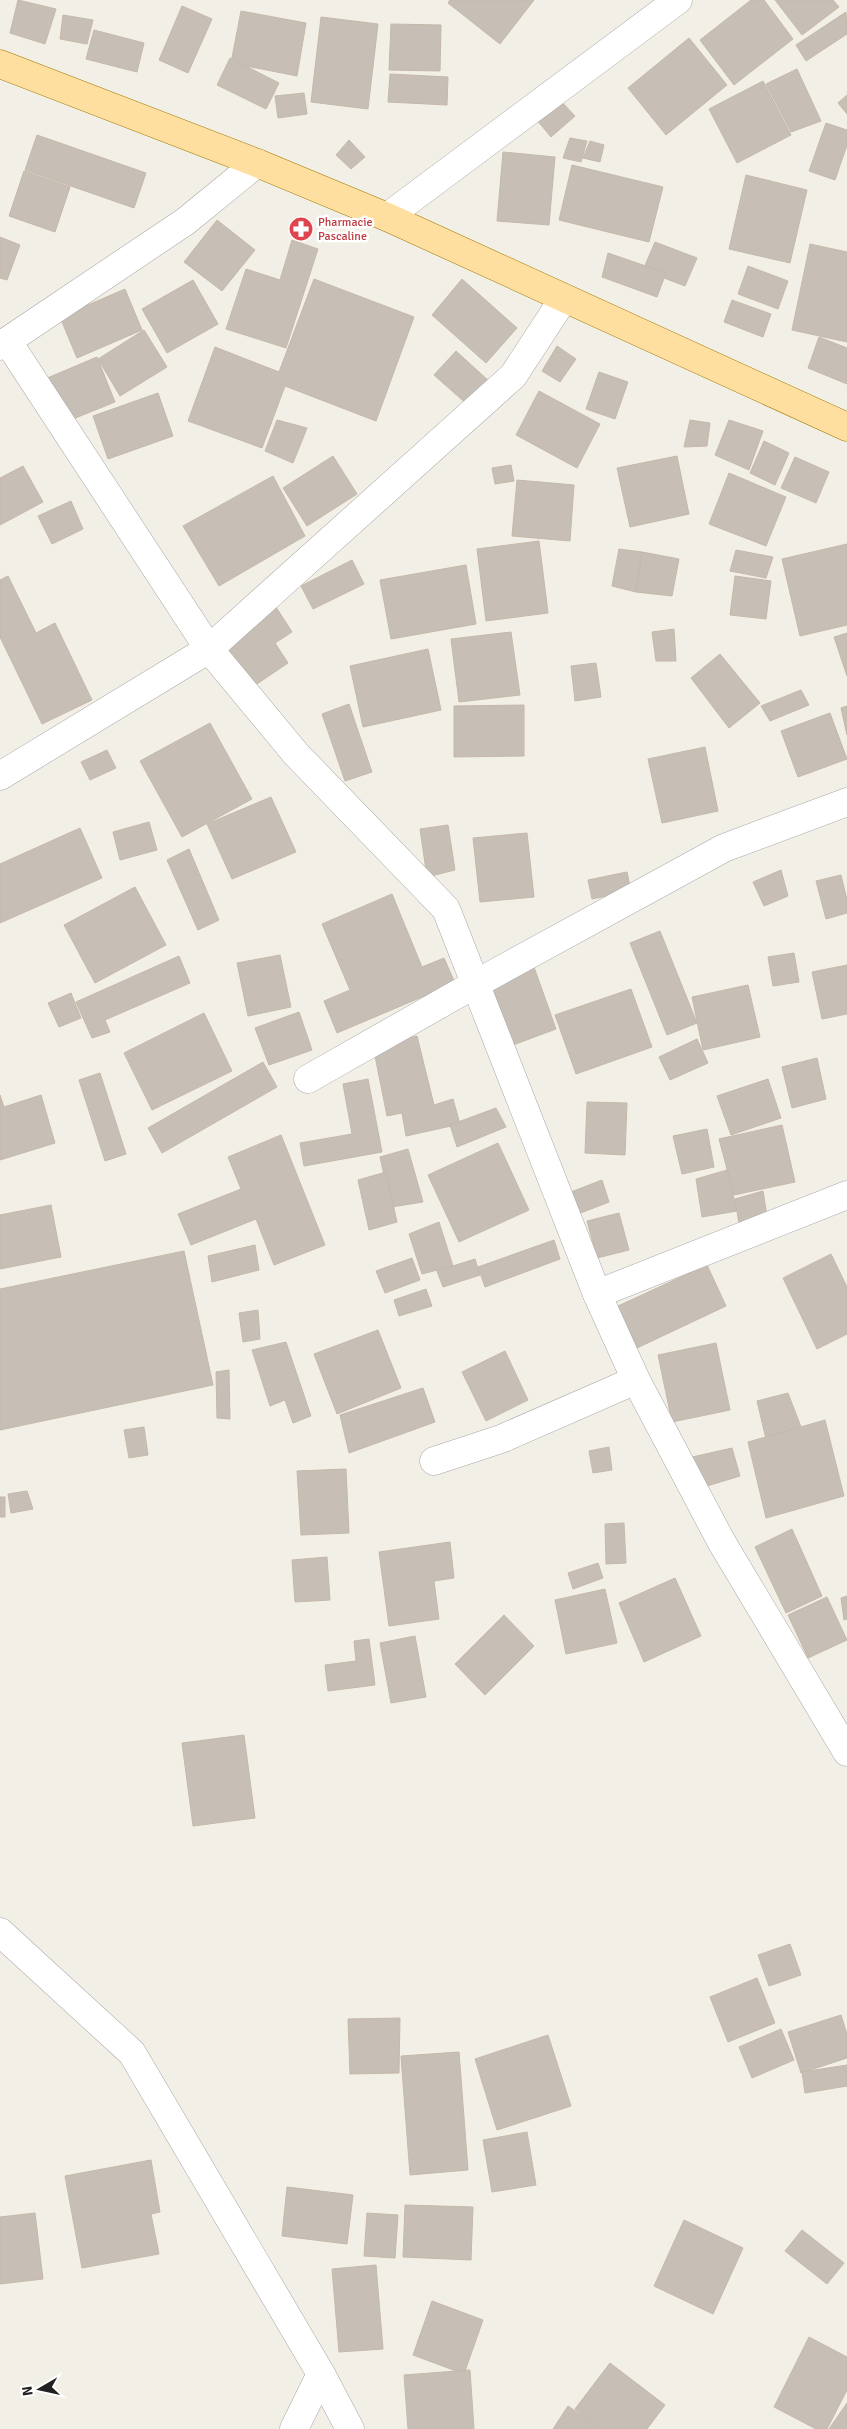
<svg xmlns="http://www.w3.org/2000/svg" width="847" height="2429" font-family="Signika,sans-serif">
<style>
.building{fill:#c7bfb6;stroke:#c5b8a8}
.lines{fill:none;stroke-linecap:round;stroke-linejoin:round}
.minor-casing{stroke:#a8a8a8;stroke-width:29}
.major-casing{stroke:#9e7900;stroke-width:29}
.minor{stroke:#fff;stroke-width:28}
.major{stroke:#ffdf9f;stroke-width:28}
.labels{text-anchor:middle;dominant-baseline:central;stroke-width:5;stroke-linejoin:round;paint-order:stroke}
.health-label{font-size:12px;fill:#be3a42;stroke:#fff;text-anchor:start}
</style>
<rect width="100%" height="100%" fill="#f2efe7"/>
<g class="building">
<path d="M18,0L56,9L45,44L10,33Z"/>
<path d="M450,0H534L500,44L448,3Z"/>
<path d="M751,0H764L793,39L734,85L700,40Z"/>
<path d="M775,0H833L839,7L802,35Z"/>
<path d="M182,6L212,19L188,73L159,60Z"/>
<path d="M241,11L306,23L297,76L231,63Z"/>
<path d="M846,12L847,34L806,61L796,45Z"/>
<path d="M63,15L93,20L87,44L60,39Z"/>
<path d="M321,17L378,24L368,109L311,102Z"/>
<path d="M391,24L441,25L440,71L389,70Z"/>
<path d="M94,30L144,43L137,72L86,59Z"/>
<path d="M689,38L727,85L666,135L628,88Z"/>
<path d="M230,58L279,83L266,109L217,85Z"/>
<path d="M797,69L821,121L791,132L766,84Z"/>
<path d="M390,74L448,77L447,105L388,102Z"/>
<path d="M763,81L791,135L737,163L709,109Z"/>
<path d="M304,93L307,114L278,118L275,96Z"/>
<path d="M847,95V114L838,103Z"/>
<path d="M559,99L575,116L551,137L536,119Z"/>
<path d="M826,123L847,130V145L835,180L809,171Z"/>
<path d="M37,135L146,173L134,208L25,170Z"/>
<path d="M570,138L587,141L581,162L563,158Z"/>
<path d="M349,140L365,157L351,169L336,155Z"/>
<path d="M590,141L604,145L600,162L583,158Z"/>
<path d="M503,152L555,157L549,225L497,221Z"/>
<path d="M572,165L663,187L649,242L559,220Z"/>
<path d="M24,171L70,187L55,232L9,216Z"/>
<path d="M746,175L807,190L790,263L729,249Z"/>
<path d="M217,220L255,250L222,291L184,262Z"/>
<path d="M0,237L20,245L7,280L0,278Z"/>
<path d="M292,240L318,249L286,348L226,329L246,269L280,280Z"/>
<path d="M655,242L697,258L685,286L643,270Z"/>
<path d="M810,244L847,252V342L792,330Z"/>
<path d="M608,253L666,273L657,297L602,277Z"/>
<path d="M748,266L788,281L778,309L738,294Z"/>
<path d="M314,279L414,317L376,421L285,386L262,448L188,421L215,347L279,372Z"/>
<path d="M462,279L517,328L486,363L432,315Z"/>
<path d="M193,280L218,324L167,353L142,309Z"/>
<path d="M125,289L142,330L77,358L60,317Z"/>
<path d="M732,300L771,314L763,337L724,322Z"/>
<path d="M144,330L167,367L120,396L98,359Z"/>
<path d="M819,337L847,348V384L808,368Z"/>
<path d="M557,346L576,359L560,382L542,371Z"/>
<path d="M456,351L490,382L469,406L434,375Z"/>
<path d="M97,357L115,402L63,423L45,379Z"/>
<path d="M599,372L628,382L615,419L586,409Z"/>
<path d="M539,391L600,424L577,468L516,435Z"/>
<path d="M158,393L173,436L108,459L93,416Z"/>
<path d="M277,420L307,428L293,463L265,451Z"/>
<path d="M690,420L710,423L707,446L684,447Z"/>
<path d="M729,420L763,431L749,470L715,455Z"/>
<path d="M764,441L789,453L775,485L750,473Z"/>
<path d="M333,456L357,494L307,526L283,488Z"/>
<path d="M677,456L689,514L630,527L617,468Z"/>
<path d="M795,457L829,472L816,503L781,488Z"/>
<path d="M511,465L514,481L495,484L492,468Z"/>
<path d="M23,466L43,502L0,525V478Z"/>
<path d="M729,473L786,497L766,546L709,524Z"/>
<path d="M273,476L305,536L219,586L183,526Z"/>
<path d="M517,480L574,485L570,541L512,536Z"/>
<path d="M71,501L83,529L52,544L38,516Z"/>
<path d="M539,541L548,613L486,621L477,549Z"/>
<path d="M847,544V625L800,636L782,559Z"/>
<path d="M619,549L642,552L636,592L612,586Z"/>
<path d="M736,550L773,557L766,578L730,571Z"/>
<path d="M642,552L679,559L672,596L636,592Z"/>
<path d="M352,560L364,584L313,609L301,586Z"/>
<path d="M466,565L476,624L391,639L380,580Z"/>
<path d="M8,576L36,633L55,623L92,700L42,724L0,637V580Z"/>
<path d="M735,576L771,581L766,619L730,615Z"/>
<path d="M276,607L292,632L275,643L288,663L251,688L223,643Z"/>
<path d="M674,629L676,661H656L652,632Z"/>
<path d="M511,632L520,695L459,702L451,639Z"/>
<path d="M847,633V676L834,637Z"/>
<path d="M428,649L441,710L363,727L350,666Z"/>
<path d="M720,654L760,703L729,728L691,678Z"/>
<path d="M596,663L601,697L575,701L571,666Z"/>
<path d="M801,690L809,705L770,721L761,706Z"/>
<path d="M349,704L372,772L345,781L322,714Z"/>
<path d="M524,705V756L454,757V706Z"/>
<path d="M847,706V735L841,708Z"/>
<path d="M830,713L847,759L798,777L781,731Z"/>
<path d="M210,723L252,799L182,837L140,761Z"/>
<path d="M705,747L718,811L662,823L648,759Z"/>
<path d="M107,750L116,768L90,780L81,762Z"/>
<path d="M271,797L296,852L232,879L207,824Z"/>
<path d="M149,822L157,850L120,860L113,832Z"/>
<path d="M448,825L455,870L427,877L420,829Z"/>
<path d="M80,828L102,878L0,923V864Z"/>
<path d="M527,833L534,897L480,902L473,838Z"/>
<path d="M189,849L219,920L198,930L167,860Z"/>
<path d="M781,870L788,896L764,906L753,882Z"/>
<path d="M627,872L631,891L592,899L588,880Z"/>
<path d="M841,875L847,900V913L826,919L816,881Z"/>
<path d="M135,887L166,945L95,983L64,925Z"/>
<path d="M392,894L422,967L444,958L455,983L337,1033L324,1001L350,990L322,924Z"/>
<path d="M660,931L697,1023L667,1035L630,943Z"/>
<path d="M794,953L799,982L773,986L768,957Z"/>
<path d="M280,955L291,1007L248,1016L237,963Z"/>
<path d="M179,956L190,983L105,1020L110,1032L92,1038L76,1002Z"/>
<path d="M847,965V1014L822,1019L812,972Z"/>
<path d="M534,967L556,1029L513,1045L491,982Z"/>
<path d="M748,985L760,1037L703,1050L692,997Z"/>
<path d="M631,989L652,1047L576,1074L555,1015Z"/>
<path d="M71,993L81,1018L59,1027L48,1003Z"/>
<path d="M299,1012L312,1050L269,1065L255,1028Z"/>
<path d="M204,1013L232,1071L152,1110L124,1053Z"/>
<path d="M417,1036L434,1105L453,1099L460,1124L406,1136L402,1113L387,1116L373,1046Z"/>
<path d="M697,1039L708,1063L670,1080L659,1057Z"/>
<path d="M817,1058L826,1099L792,1108L782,1067Z"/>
<path d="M263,1062L277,1087L162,1153L148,1128Z"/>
<path d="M100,1073L126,1154L105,1161L79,1080Z"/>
<path d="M368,1079L382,1152L304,1166L300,1143L352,1134L343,1084Z"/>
<path d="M768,1079L781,1118L731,1135L717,1096Z"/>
<path d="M0,1095L4,1107L41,1095L55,1143L0,1160Z"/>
<path d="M587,1102L627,1103L625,1155L585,1153Z"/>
<path d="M496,1108L506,1127L457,1147L450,1125Z"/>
<path d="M782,1125L795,1182L734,1195L719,1139Z"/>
<path d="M707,1129L714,1167L682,1174L673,1136Z"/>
<path d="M281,1135L325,1245L274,1265L256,1219L191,1245L178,1214L241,1189L228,1157Z"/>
<path d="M498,1143L529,1210L459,1242L428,1175Z"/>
<path d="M408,1149L423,1202L391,1207L380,1157Z"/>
<path d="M727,1170L737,1211L702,1217L696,1179Z"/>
<path d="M386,1172L397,1222L369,1230L358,1180Z"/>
<path d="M602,1180L609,1202L578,1214L571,1192Z"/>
<path d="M763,1191L767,1216L739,1224L735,1199Z"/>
<path d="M51,1205L61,1257L0,1269V1215Z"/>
<path d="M619,1213L629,1250L597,1258L587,1221Z"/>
<path d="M439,1222L453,1266L422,1274L409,1234Z"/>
<path d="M554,1240L560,1259L485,1287L478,1267Z"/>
<path d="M255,1245L259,1270L212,1282L208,1256Z"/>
<path d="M184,1251L213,1385L0,1430V1289Z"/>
<path d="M831,1254L847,1287V1334L817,1349L783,1278Z"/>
<path d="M412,1258L420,1280L385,1293L376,1271Z"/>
<path d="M475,1259L480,1275L443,1287L437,1271Z"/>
<path d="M707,1265L726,1306L637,1348L618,1306Z"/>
<path d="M426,1289L432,1306L399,1316L394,1300Z"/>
<path d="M258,1310L260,1339L243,1342L239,1313Z"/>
<path d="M378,1330L401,1388L337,1414L314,1354Z"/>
<path d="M286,1342L311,1416L293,1423L285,1400L270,1406L252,1350Z"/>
<path d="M716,1343L730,1410L672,1422L658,1355Z"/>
<path d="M505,1351L528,1400L486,1421L462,1372Z"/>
<path d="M229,1370L230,1419L217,1418L216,1372Z"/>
<path d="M423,1388L435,1422L349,1453L340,1415Z"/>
<path d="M788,1393L801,1427L766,1439L757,1401Z"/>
<path d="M825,1420L844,1496L766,1518L748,1442Z"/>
<path d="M144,1427L148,1455L129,1458L124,1430Z"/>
<path d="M609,1447L612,1470L593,1473L589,1451Z"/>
<path d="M732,1448L740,1476L697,1489L688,1458Z"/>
<path d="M346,1469L349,1533L301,1535L297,1471Z"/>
<path d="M27,1491L33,1509L11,1513L8,1494Z"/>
<rect x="0" y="1497" width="5" height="20"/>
<path d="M624,1523L626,1563L606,1564L605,1524Z"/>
<path d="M792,1529L822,1596L786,1613L755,1547Z"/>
<path d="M450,1542L454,1578L434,1581L439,1619L389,1626L379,1552Z"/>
<path d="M327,1557L330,1600L295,1602L292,1560Z"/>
<path d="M598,1563L603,1578L573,1589L568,1573Z"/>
<path d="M675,1578L701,1636L644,1662L619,1603Z"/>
<path d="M605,1589L617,1643L566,1654L555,1600Z"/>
<path d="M847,1596V1619L844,1620L841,1598Z"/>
<path d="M827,1597L847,1640L808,1658L788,1615Z"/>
<path d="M504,1615L534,1646L485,1695L455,1664Z"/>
<path d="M415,1636L426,1697L391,1703L380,1643Z"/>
<path d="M369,1639L375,1685L328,1691L325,1665L356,1661L354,1641Z"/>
<path d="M244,1735L255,1818L193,1826L182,1743Z"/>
<path d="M790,1944L801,1975L769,1986L758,1955Z"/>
<path d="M757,1978L775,2023L728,2042L710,1997Z"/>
<path d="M841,2015L847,2034V2058L801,2073L788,2032Z"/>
<path d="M400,2018L399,2073L350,2074L348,2019Z"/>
<path d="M781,2029L794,2060L752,2078L739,2047Z"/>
<path d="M548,2035L571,2106L497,2130L475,2059Z"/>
<path d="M459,2052L468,2170L410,2175L401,2056Z"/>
<path d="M847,2065V2086L805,2093L802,2072Z"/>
<path d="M527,2132L536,2185L492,2192L483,2140Z"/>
<path d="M151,2160L160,2212L151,2214L159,2254L82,2268L65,2176Z"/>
<path d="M287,2187L353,2195L347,2244L282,2236Z"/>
<path d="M405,2205L473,2207L471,2260L403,2257Z"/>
<path d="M35,2213L43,2279L0,2284V2217Z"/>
<path d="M367,2213L398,2215L395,2258L364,2256Z"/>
<path d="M684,2220L743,2248L713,2314L654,2286Z"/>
<path d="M802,2230L844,2263L827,2284L785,2251Z"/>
<path d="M376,2265L383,2349L339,2352L332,2269Z"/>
<path d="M432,2301L483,2320L464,2374L413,2355Z"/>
<path d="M809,2337L847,2357V2390L827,2429H816L774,2407Z"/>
<path d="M610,2363L665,2405L647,2429H601L575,2409Z"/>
<path d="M470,2370L474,2429H408L404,2375Z"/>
<path d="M847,2403V2429H829Z"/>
<path d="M568,2406L602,2429H553Z"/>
</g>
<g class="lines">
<defs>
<g id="minor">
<path d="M387,217L678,0"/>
<path d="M8,342L209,649L296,754L446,909L597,1294L636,1380L721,1541L847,1752"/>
<path d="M0,346L186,221L257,163"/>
<path d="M0,776L209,649L513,376L564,298"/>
<path d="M308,1079L477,983L724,848L847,802"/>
<path d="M597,1294L847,1195"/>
<path d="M434,1461L501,1439L636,1380"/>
<path d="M0,1932L132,2053L321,2374L350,2429"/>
<path d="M294,2429L321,2374"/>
</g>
<path id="major" d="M0,64L257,163L387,217L847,427"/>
</defs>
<use href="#minor" class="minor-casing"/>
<use href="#major" class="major-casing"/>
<use href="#minor" class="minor"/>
<use href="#major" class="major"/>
</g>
<defs>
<symbol id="pharmacy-disc" viewBox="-11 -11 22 22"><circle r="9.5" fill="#e0444e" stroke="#fff"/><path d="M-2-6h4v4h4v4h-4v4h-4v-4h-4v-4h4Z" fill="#fff"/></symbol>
</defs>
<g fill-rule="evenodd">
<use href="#pharmacy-disc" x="287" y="215" width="28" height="28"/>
</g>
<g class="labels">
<g class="health-label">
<text x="318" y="222">Pharmacie<tspan x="318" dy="14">Pascaline</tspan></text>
</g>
</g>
<g transform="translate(40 2389) rotate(261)" stroke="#ffffff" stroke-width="4" paint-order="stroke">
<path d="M0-4L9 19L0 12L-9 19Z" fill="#212121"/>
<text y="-8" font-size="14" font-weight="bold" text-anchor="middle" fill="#212121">N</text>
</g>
</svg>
